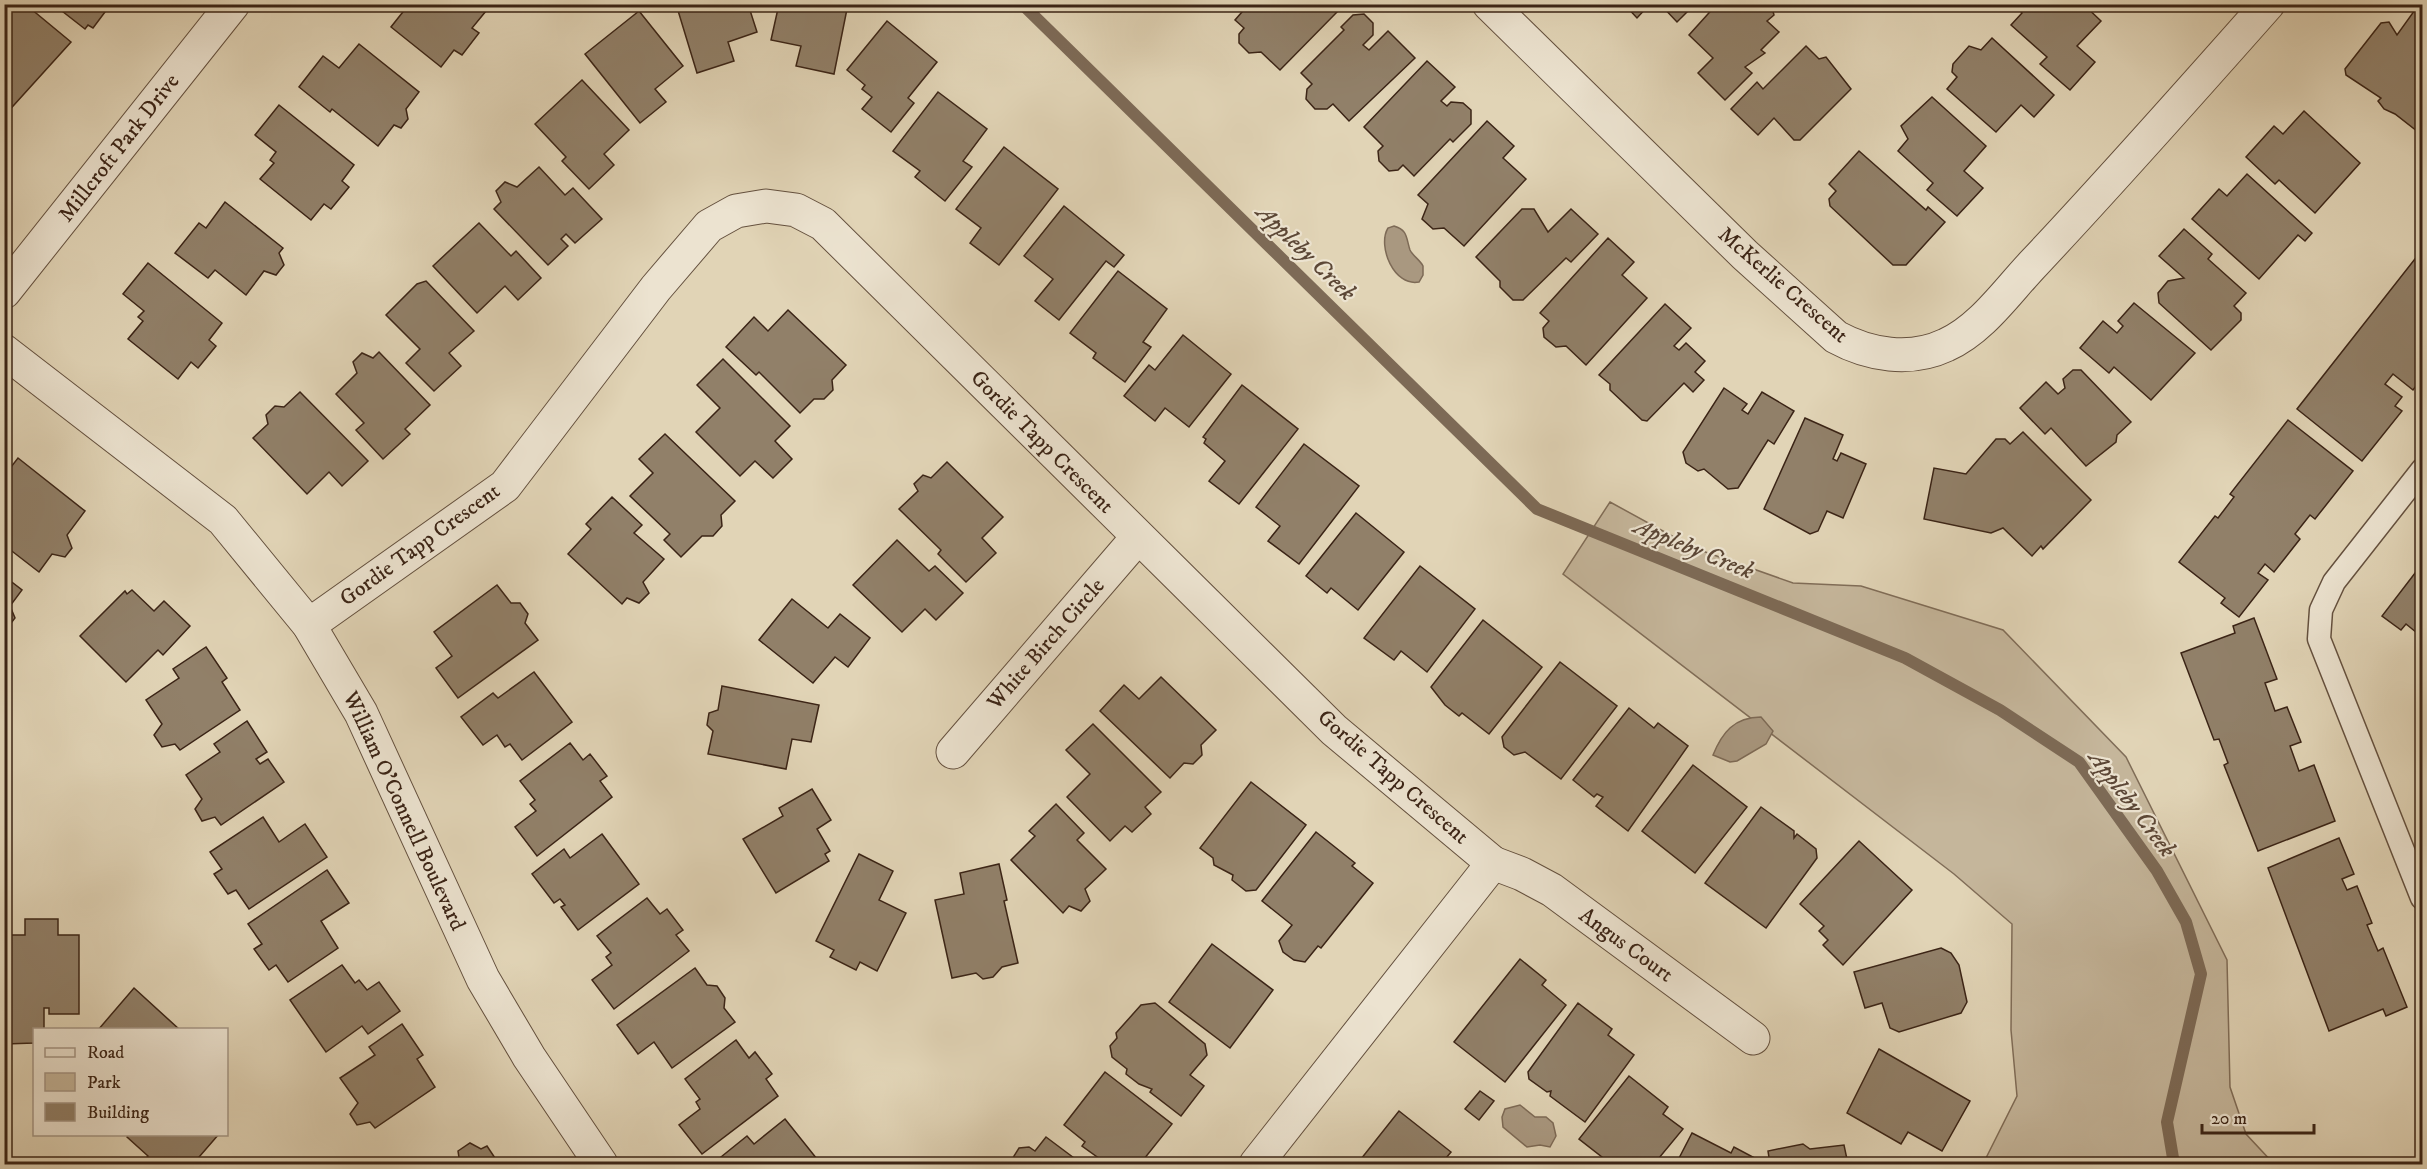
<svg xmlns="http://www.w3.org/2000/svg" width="2427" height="1169" font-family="'IM FELL DW Pica',serif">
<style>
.green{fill:#c5b69b;stroke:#806d58;stroke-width:1.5}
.water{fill:#a99880;stroke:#7d6a56;stroke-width:1.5}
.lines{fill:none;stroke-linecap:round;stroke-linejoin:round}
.stream{stroke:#7d6a56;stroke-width:12}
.building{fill:#918069;stroke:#3b2416;stroke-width:1.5}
.service-casing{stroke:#64503e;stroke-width:25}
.minor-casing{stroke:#64503e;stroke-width:35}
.tertiary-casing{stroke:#64503e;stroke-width:35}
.service{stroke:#ece3d0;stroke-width:22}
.minor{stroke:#ece3d0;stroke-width:33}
.tertiary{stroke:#ece3d0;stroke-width:33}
.labels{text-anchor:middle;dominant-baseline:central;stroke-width:4.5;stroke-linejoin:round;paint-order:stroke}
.street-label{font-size:22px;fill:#3b2416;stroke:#ece3d0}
.water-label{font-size:24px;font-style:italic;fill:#5c4736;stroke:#ece3d0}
</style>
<rect width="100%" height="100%" fill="#e1d4b6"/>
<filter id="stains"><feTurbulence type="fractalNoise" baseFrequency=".00333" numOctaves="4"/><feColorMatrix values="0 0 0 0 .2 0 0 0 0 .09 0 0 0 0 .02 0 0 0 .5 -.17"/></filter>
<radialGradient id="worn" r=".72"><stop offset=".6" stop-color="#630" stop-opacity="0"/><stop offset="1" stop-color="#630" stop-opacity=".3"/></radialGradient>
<path class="green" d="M1610,502L1694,548L1793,583L1861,586L2003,630L2126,757L2227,960L2230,1087L2246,1134L2274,1164H1983L2017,1096L2011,1030L2012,924L1954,874L1563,574Z"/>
<g class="water">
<path d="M1394,226C1408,230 1406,238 1410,250C1412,255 1420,260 1423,266V275L1419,282C1394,287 1377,246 1388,228Z"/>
<path d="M1761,717L1773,731L1766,744L1737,761L1730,762L1713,755C1722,733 1734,717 1761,717Z"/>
<path d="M1520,1105L1535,1117H1546L1553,1123L1556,1136L1550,1147L1540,1145L1527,1147L1503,1127L1502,1117L1505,1109Z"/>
</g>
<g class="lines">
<path class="stream" d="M1022,4L1537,509L1905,658L2000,710L2079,762L2157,871L2186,922L2201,974L2167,1122L2174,1164"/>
</g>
<g class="building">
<path d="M4,4H25L71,42L4,116Z"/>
<path d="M53,4H111L93,28L88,25L85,29Z"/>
<path d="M478,4L486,11L472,28L479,33L462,55L454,50L441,67L391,27L406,8L402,4Z"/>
<path d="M676,4H748L757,32L728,42L734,61L697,73Z"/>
<path d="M779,4H848L834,74L796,66L801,46L771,40Z"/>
<path d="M1249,4H1332L1338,11L1280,70L1261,52L1249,53L1239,43V34L1244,28L1235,20Z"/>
<path d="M1624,4H1650L1637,18Z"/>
<path d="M1660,4H1695L1677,22Z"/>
<path d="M1717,4H1771L1774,15L1767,21L1779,32L1761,50L1765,53L1745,67L1752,73L1725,100L1698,73L1713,58L1689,35Z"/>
<path d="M2015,4H2083L2101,21L2077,46L2095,62L2070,90L2040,64L2047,57L2011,25L2022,13Z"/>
<path d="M2417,7L2422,11V135L2395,114L2384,109L2378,101L2381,98L2346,75L2345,69L2381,23L2389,22L2397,35Z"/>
<path d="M639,11L683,66L655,89L666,102L640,123L585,54Z"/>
<path d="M1364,14L1373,23V35L1363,45L1369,50L1388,31L1415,58L1349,121L1333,104L1327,109H1315L1306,99L1307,89L1312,84L1301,73L1344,30L1341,27L1353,15Z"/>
<path d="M887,21L937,62L908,98L914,103L891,132L862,109L872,97L862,89L865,85L847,70Z"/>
<path d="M1992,38L2054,95L2034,117L2021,105L1996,132L1947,89L1957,77L1952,72L1953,64L1969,46L1981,50Z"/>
<path d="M359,44L419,92L406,109L408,119L401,128L394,125L378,146L332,109L330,112L299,87L323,56L339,68Z"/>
<path d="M1806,46L1819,59L1826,57L1851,89L1800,140H1794L1774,118L1758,135L1731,109L1757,82L1763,89Z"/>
<path d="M1427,61L1455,87L1441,101L1447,106L1451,102L1463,103L1471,110V124L1453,142L1450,139L1414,176L1403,165L1398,170L1389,171L1379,161L1378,151L1383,146L1364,127Z"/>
<path d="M582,80L629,130L604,154L614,165L589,189L562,161L566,157L535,124Z"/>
<path d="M938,92L987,129L963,161L972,167L945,201L915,177L920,171L893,151Z"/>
<path d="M1932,97L1986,146L1964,171L1983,188L1957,216L1927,190L1933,183L1898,151L1908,139L1901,126Z"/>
<path d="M279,105L354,165L342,181L349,187L331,209L324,204L311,220L260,179L274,163L270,160L276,152L255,135Z"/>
<path d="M2304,111L2360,163L2315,213L2279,180L2275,184L2246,157L2274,126L2283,134Z"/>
<path d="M1487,121L1514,146L1503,158L1526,179L1464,246L1444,228L1433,229L1422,219L1428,204L1418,195Z"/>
<path d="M1004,147L1058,189L999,265L970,243L981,228L956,209Z"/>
<path d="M1859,151L1926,210L1928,207L1945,222L1906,265H1893L1830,206L1829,199L1836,191L1829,184Z"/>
<path d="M539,167L565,195L573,188L602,219L575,243L566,234L561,239L568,246L548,265L494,209L501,202L496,191L505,182L517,187Z"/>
<path d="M2247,174L2312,233L2305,241L2298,235L2259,279L2192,219L2219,189L2227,196Z"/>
<path d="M225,202L283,248L279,253L284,265L276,275L264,271L246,295L215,270L208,278L175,253L199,223L206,228Z"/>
<path d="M1064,206L1124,255L1114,267L1106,261L1059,320L1035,301L1053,279L1024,256Z"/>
<path d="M1522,209H1534L1548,232L1571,209L1598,234L1571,262L1566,258L1523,300H1513L1500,287V281L1476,257Z"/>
<path d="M479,223L511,256L516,251L541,278L518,300L505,286L477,313L433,266Z"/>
<path d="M2184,229L2212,254L2208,259L2246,293L2234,306L2241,313V320L2211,350L2159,303L2158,293L2168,281L2184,278L2159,256Z"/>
<path d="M1608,238L1634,262L1622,275L1647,298L1586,365L1566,346L1556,347L1544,337L1543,328L1549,321L1540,313Z"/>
<path d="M2422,250V338L2419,342L2422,344V378L2413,390L2393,374L2385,384L2402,397L2395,406L2402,411L2362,461L2297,409Z"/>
<path d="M148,263L222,323L209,340L216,346L198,368L191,362L178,379L128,339L143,321L138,317L144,311L123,294Z"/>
<path d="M1118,271L1167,309L1143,342L1151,347L1125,382L1093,358L1096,353L1070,333Z"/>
<path d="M426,281L474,331L449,353L461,366L434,391L406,363L420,349L386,315L417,284Z"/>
<path d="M2134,303L2195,353L2151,400L2114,367L2109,373L2080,348L2103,321L2117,333L2123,326L2118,321Z"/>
<path d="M1665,304L1691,328L1674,346L1679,350L1686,343L1705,361L1695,372L1704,380L1693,392L1684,383L1647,421L1642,420L1610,390V384L1599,375Z"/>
<path d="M788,310L846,365L832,380L833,390L824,399H814L800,413L759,372L756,375L726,347L754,317L768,331Z"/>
<path d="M1183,335L1231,374L1189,427L1165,408L1155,421L1124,396L1149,365L1155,370Z"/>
<path d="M379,352L430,405L405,429L410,434L383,459L356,430L364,423L336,394L357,373L353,362L362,353L373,358Z"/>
<path d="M723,359L790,426L775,441L792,459L773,478L755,461L740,476L696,432L720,408L697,385Z"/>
<path d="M2073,370H2081L2131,422L2117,435L2116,442L2086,466L2051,428L2045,434L2020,408L2046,382L2058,394L2065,388L2063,379Z"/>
<path d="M1242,385L1298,429L1239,504L1209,481L1225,461L1204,443L1206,439L1203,437Z"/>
<path d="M1724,388L1747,404L1742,410L1748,414L1762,392L1794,411L1774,444L1768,440L1738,488L1728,489L1704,469L1698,471L1686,463L1683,452Z"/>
<path d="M300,392L368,461L342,486L329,472L307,494L253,438L268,424L266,415L275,406L284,407Z"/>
<path d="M1805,418L1843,435L1833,459L1837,461L1841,453L1866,464L1843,518L1827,511L1818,531L1810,534L1764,509Z"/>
<path d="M2288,420L2353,471L2315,519L2310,515L2295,534L2300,539L2274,572L2265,564L2258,573L2268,580L2239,617L2221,603L2225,598L2179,562L2215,516L2218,518L2234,497L2230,494Z"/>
<path d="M2023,432L2091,500L2043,549L2041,546L2032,556L2003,528L1991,533L1924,519L1934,468L1966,474L1996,439H2005L2010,444Z"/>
<path d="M665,434L735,501L721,515L722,526L713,536H702L681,557L664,540L670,534L630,496L653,473L639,459Z"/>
<path d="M1304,444L1359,486L1299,564L1268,541L1280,526L1256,507Z"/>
<path d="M18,458L85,511L67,535L72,548L65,557L52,554L39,572L4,545V476Z"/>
<path d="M947,462L1003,517L982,538L996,553L966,582L938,554L941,550L899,509L918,491L914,484L923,475L931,478Z"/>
<path d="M612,497L642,525L634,533L664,559L643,582L649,593L639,603L627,598L622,604L568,554L591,529L586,524Z"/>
<path d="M1356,513L1404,552L1358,610L1331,588L1327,593L1306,576Z"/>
<path d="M897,540L929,571L935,566L963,593L936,620L925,609L902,632L853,585Z"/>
<path d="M2422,564V637L2406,624L2401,630L2382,616Z"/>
<path d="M1420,566L1475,609L1427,672L1401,651L1394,660L1364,638Z"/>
<path d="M4,576L22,590L10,606L15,618L5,631Z"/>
<path d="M497,585L511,603H520L528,614L525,623L538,640L458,698L436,668L452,656L434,632Z"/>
<path d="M132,590L154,611L164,601L190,626L163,655L158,650L126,682L80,636L125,591L127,594Z"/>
<path d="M792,599L828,628L840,614L870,638L848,667L835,657L813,683L759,640Z"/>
<path d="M2254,618L2277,679L2265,683L2275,711L2287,707L2301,742L2290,746L2299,771L2314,765L2335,821L2258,851L2224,765L2228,763L2219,739L2214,740L2181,653L2235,633L2233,626Z"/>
<path d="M1483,620L1542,667L1489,734L1462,713L1459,716L1445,705L1431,687Z"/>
<path d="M206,647L227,678L222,682L240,710L180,750L175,744L162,747L154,735L162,724L146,700L179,678L173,669Z"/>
<path d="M1560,662L1617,706L1561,779L1525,752L1514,755L1504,747L1502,737Z"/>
<path d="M534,672L572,722L522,760L510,744L505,747L497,735L483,745L461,717L493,693L498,698Z"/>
<path d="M1161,677L1216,730L1201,745L1202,755L1193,764L1184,763L1170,778L1100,711L1124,685L1139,699Z"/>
<path d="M722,686L819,705L811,742L792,739L786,769L708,754L713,731L707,725L709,713L718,710Z"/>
<path d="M1629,708L1654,728L1658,723L1688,746L1628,831L1596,806L1603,797L1597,794L1594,797L1573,780Z"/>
<path d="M247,721L267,752L256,759L260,764L268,759L284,782L221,825L215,817L202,821L195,809L202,799L186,775L220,752L214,744Z"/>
<path d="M1093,724L1161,792L1145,807L1151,814L1132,832L1125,826L1110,841L1067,797L1090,774L1066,750Z"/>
<path d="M570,743L583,760L590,754L607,776L600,781L612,797L537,856L515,827L536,811L530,804L535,800L520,781Z"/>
<path d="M1693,765L1747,807L1695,873L1642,831Z"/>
<path d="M1251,782L1306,825L1256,890L1246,891L1232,880L1233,875L1214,865L1213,858L1200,848Z"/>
<path d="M812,789L831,820L817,829L830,851L825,854L829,861L776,893L743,839L783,816L779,808Z"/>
<path d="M1056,804L1084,833L1077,840L1106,869L1085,889L1090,901L1081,911L1069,906L1063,913L1011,860L1035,836L1029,831Z"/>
<path d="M1761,807L1794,831V838L1797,834L1816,849L1817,858L1766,928L1705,883Z"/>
<path d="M263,817L279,842L305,824L327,857L249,909L236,890L228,894L214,874L222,869L210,852Z"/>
<path d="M1316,832L1355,863L1352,866L1373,883L1321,948L1318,946L1305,962L1294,960L1283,952L1279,941L1292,925L1262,901Z"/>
<path d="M602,834L639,884L578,930L561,907L565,905L560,899L554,903L532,874L564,849L570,858Z"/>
<path d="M2339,838L2354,874L2342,879L2347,890L2357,886L2372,923L2367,925L2378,951L2383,948L2407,1007L2386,1016L2383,1009L2329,1031L2268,868Z"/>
<path d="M1859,841L1912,890L1843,965L1823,945L1828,940L1819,931L1824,926L1800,904Z"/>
<path d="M859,854L893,871L879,900L906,913L877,971L860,962L856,970L830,957L834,950L816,941Z"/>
<path d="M999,864L1007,900L1004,901L1018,963L1002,967L993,977L983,979L976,973L952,978L935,900L964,894L960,873Z"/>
<path d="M327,870L349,903L321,921L338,948L288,982L276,965L269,970L254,949L262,944L248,924Z"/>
<path d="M647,898L660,914L667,909L683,930L676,935L689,951L614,1009L592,980L612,965L606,957L611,953L597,936Z"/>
<path d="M25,919H58V935H79V1014H49V1008H44V1030H34V1043L5,1044V935H25Z"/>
<path d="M1212,944L1273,990L1230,1048L1169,1002Z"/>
<path d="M1941,948L1951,953L1959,965L1967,1002L1961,1013L1899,1032L1890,1028L1882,1003L1865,1008L1854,972Z"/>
<path d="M1520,959L1546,980L1542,985L1566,1005L1505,1082L1454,1042Z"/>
<path d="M342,965L355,983L359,980L367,990L379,982L400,1011L368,1034L362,1026L326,1052L290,1000Z"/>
<path d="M695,968L707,985L717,986L725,998L724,1008L735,1022L672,1068L654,1042L638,1054L617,1025Z"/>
<path d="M134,988L180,1030H98Z"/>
<path d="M1155,1003L1205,1044L1207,1055L1190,1075L1204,1086L1181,1116L1150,1092L1152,1089L1139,1084L1126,1074L1127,1069L1112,1057L1110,1046L1117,1038L1116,1033L1141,1005Z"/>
<path d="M1578,1003L1612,1029L1608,1035L1634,1055L1585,1122L1550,1096L1551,1091L1547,1092L1529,1079L1528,1072Z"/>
<path d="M402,1024L423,1055L417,1059L435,1087L375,1128L370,1122L357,1125L350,1114L358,1103L340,1078L375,1055L369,1047Z"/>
<path d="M736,1040L749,1058L755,1052L772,1074L766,1079L778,1096L702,1154L679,1125L700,1109L696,1102L700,1099L685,1079Z"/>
<path d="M1879,1049L1970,1101L1942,1151L1908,1132L1901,1144L1847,1113Z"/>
<path d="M1105,1072L1172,1124L1140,1164H1107L1082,1146L1085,1142L1064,1125Z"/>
<path d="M1629,1076L1668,1107L1663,1114L1683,1129L1654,1164H1611L1579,1139Z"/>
<path d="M1480,1091L1494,1101L1479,1120L1465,1109Z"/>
<path d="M1399,1111L1451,1152L1441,1164H1357Z"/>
<path d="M785,1119L821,1164H719L716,1161L747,1136L754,1144Z"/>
<path d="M1692,1133L1731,1153L1734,1147L1764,1163L1676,1164Z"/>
<path d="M128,1134H219L193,1164H141L148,1156L127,1137Z"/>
<path d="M1046,1137L1082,1164H1009L1019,1148L1029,1147L1035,1151Z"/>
<path d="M470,1143L481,1149L487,1146L499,1164H460L458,1151Z"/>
<path d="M1803,1144L1810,1149L1844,1145L1848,1164H1770L1768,1151Z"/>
</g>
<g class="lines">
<defs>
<path id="service" d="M2422,470L2334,582L2321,610L2319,639L2422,898"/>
<g id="minor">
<path d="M1489,4L1745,255L1836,337C1869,355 1910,362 1946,345C1982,329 2008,290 2035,262C2114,178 2191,91 2268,4"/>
<path d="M309,625L505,486L656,288L709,226L736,211L766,206L796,210L823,224L1334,730L1493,863L1256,1164"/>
<path d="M953,752L1138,537"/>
<path d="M1493,863L1522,874L1552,890L1753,1038"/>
</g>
<g id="tertiary">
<path d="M4,292L233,4"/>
<path d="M4,351L223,520L309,625L361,713L483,979L529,1057L601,1164"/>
</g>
</defs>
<use href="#service" class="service-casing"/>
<use href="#minor" class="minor-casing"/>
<use href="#tertiary" class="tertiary-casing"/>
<use href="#service" class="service"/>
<use href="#minor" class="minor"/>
<use href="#tertiary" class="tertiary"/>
</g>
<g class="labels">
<g class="street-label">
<text transform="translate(119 148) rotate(-52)">Millcroft Park Drive</text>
<text transform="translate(1783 285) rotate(41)">McKerlie Crescent</text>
<text transform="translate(1042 442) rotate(45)">Gordie Tapp Crescent</text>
<text transform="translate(420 545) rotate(-36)">Gordie Tapp Crescent</text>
<text transform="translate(1046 644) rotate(-49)">White Birch Circle</text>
<text transform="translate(1393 777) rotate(41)">Gordie Tapp Crescent</text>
<text transform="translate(404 811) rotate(65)">William O'Connell Boulevard</text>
<text transform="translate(1626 945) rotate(36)">Angus Court</text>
</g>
<g class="water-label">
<text transform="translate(1306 253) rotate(44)">Appleby Creek</text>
<text transform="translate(1694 549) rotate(22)">Appleby Creek</text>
<text transform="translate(2132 804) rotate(53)">Appleby Creek</text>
</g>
</g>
<rect width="2427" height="1169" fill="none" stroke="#e1d4b6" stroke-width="24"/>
<rect x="6" y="6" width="2415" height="1157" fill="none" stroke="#3b2416" stroke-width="3"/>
<rect x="12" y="12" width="2403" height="1145" fill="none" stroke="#3b2416" stroke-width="1.5"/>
<rect x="33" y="1028" width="195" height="108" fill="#ece3d0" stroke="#a59786" stroke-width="1.5"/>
<rect x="45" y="1048" width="30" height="9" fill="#ece3d0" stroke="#a59786" stroke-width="1.5"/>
<text x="87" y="1058" font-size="18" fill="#3b2416">Road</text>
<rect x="45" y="1073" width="30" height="18" fill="#c5b69b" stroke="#a59786" stroke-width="1.5"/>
<text x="87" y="1088" font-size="18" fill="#3b2416">Park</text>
<rect x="45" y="1103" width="30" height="18" fill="#918069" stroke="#a59786" stroke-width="1.5"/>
<text x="87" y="1118" font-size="18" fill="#3b2416">Building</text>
<path d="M2202 1124v9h112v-9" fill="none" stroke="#3b2416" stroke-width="3"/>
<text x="2211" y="1124" font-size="18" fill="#3b2416" stroke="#ece3d0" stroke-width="4.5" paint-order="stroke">20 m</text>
<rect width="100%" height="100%" filter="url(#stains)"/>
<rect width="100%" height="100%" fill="url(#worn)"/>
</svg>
